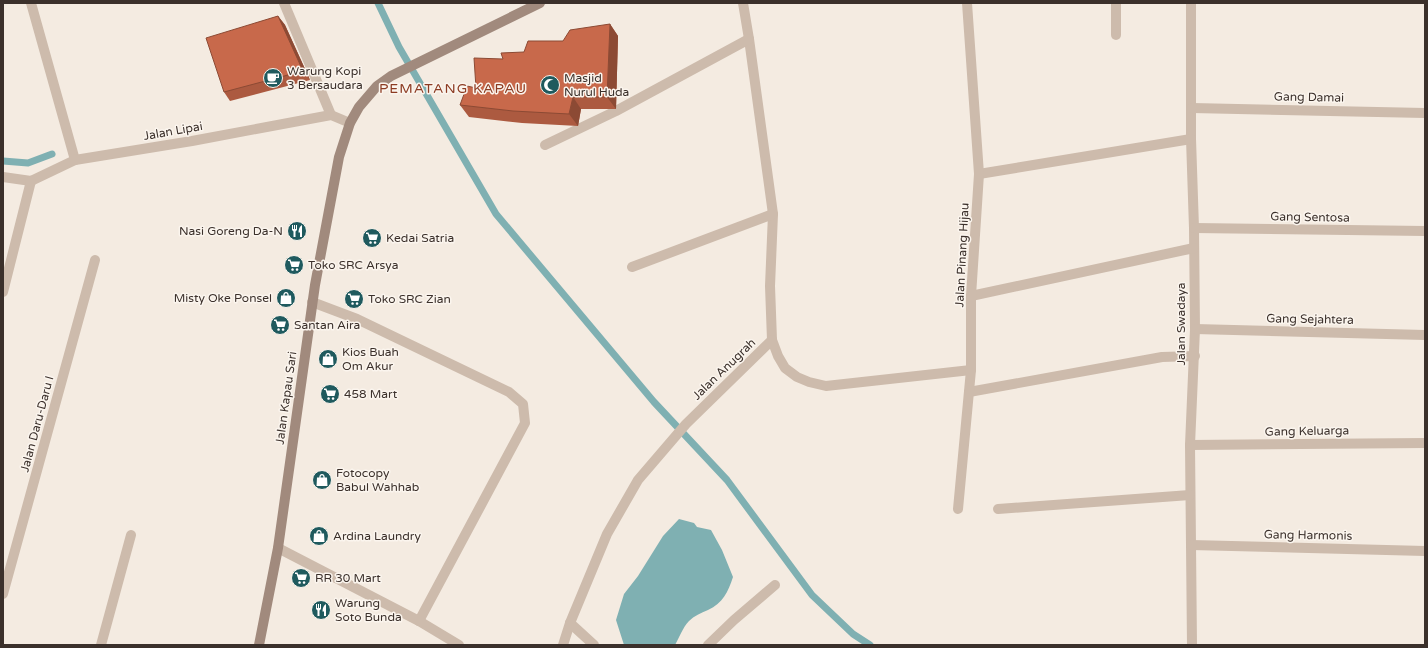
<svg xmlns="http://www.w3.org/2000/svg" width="1428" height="648" font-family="'Varela Round',sans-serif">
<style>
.water{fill:#7fb0b2}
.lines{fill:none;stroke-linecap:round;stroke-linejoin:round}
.stream{stroke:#7fb0b2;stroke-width:7}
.service{stroke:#cdbbac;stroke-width:10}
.minor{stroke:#cdbbac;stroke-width:10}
.secondary{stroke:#a18a7d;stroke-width:10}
.wall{fill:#ac5a40}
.shaded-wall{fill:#8c4a34}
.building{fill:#c8694b;stroke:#8c4a34}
.labels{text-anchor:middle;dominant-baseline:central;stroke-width:3;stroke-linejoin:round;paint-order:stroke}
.poi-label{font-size:12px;fill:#3b302b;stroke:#fbf5ee;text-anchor:start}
.street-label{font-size:12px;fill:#3b302b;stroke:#fbf5ee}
.quarter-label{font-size:14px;letter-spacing:1px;fill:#8c3b22;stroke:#fbf5ee}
</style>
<rect width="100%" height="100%" fill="#f4ebe1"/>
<path class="water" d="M679,519L694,523L697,527L711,530L722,550L733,577C728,592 723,603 708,610C701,613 694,616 689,621C683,627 679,638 675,645H624L616,620L624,594L638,576L663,536Z"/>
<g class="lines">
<g class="stream">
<path d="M378,3L399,47L496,214L654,402L727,480L812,595L853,634L870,645"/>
<path d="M3,161L28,163L52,154"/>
</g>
<g class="service">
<path d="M570,623L594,645"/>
<path d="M708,645L734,620L775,585"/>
</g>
<g class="minor">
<path d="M31,3L75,160"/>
<path d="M284,3L331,115"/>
<path d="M743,3L749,39L773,214L770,286L772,340L778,356L785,368L797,377L809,382L826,386L971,370"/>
<path d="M1116,3V35"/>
<path d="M1191,3V139L1194,228L1195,329L1190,445L1192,645"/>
<path d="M1192,108L1425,113"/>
<path d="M545,145L616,111L749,39"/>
<path d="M979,174L1191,139"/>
<path d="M3,177L31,181L75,160L192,141L331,115L350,123"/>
<path d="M1194,228L1425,231"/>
<path d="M632,267L773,214"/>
<path d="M3,292L31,181"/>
<path d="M971,296L1194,248"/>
<path d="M312,302L357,319L509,392L523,404L525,423L419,621"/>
<path d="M1195,329L1425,335"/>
<path d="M969,392L1162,357L1195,356"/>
<path d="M1190,445L1425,443"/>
<path d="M958,509L971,370V296L979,174L967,3"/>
<path d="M998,509L1190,495"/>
<path d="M1191,545L1425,551"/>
<path d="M278,548L419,621L459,645"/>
<path d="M3,594L95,260"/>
<path d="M101,645L131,535"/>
<path d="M563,645L570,623L607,534L638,480L686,424L772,340"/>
</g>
<path class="secondary" d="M259,645L278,548L315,285L339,157L350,123L359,107L377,86L391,76L540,3"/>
</g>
<g class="wall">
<path d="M278,16L285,25L310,80L230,101L224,92Z"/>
<path d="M610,24L618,36L616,109H581L578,126L522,123L469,117L460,105L476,88L503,59L563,41Z"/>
</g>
<g class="shaded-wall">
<path d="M278,16L285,25L310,80L303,71Z"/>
<path d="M610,24L618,36L616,109L607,97Z"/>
<path d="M573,97L581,109L578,126L569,114Z"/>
</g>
<g class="building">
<path d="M278,16L303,71L224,92L206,38Z"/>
<path d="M610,24L607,97H573L569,114L513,111L460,105L467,86L476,88L474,58L503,59L501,53L524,52L528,41H563L570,30Z"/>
</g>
<defs>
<symbol id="cafe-disc" viewBox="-11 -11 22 22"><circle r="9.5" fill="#1f5a5e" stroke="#fbf5ee"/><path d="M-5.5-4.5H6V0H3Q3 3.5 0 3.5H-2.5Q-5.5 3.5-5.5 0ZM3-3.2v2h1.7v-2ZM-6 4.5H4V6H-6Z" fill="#fff"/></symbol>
<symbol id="mosque-disc" viewBox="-11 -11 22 22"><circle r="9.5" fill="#1f5a5e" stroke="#fbf5ee"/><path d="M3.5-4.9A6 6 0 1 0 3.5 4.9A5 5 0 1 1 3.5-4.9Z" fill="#fff"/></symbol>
<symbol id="restaurant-disc" viewBox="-11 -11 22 22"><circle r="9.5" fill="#1f5a5e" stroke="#fbf5ee"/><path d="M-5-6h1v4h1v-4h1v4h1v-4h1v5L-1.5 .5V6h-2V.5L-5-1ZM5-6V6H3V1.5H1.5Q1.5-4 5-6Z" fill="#fff"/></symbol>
<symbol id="supermarket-disc" viewBox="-11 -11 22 22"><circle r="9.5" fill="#1f5a5e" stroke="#fbf5ee"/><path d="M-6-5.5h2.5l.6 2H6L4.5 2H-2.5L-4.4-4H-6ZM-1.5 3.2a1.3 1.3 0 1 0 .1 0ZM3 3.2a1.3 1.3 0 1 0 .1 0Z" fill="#fff"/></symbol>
<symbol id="shop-disc" viewBox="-11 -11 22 22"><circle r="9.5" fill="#1f5a5e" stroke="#fbf5ee"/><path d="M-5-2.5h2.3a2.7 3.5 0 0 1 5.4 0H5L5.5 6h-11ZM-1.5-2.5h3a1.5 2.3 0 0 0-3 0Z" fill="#fff"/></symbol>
</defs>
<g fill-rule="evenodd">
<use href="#cafe-disc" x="262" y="67" width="22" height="22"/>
<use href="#mosque-disc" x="539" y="74" width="22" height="22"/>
<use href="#restaurant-disc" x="286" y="220" width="22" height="22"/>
<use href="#supermarket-disc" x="361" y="227" width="22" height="22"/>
<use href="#supermarket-disc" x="283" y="254" width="22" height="22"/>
<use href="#shop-disc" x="275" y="287" width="22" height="22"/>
<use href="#supermarket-disc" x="343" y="288" width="22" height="22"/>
<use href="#supermarket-disc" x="269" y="314" width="22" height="22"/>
<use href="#shop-disc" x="317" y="348" width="22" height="22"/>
<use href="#supermarket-disc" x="319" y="383" width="22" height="22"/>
<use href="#shop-disc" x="311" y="469" width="22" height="22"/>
<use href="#shop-disc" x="308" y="525" width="22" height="22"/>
<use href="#supermarket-disc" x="290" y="567" width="22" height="22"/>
<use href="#restaurant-disc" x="310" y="599" width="22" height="22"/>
</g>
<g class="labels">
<g class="poi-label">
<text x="287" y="71">Warung Kopi<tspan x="287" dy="14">3 Bersaudara</tspan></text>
<text x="564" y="78">Masjid<tspan x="564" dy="14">Nurul Huda</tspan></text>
<text x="283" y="231" text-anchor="end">Nasi Goreng Da-N</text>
<text x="386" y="238">Kedai Satria</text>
<text x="308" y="265">Toko SRC Arsya</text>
<text x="272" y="298" text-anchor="end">Misty Oke Ponsel</text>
<text x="368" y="299">Toko SRC Zian</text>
<text x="294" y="325">Santan Aira</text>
<text x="342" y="352">Kios Buah<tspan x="342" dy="14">Om Akur</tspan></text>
<text x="344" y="394">458 Mart</text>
<text x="336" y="473">Fotocopy<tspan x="336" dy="14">Babul Wahhab</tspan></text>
<text x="333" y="536">Ardina Laundry</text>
<text x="315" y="578">RR 30 Mart</text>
<text x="335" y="603">Warung<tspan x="335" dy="14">Soto Bunda</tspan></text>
</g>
<g class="street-label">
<text transform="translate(1309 97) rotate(1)">Gang Damai</text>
<text transform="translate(173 131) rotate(-10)">Jalan Lipai</text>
<text transform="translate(1310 217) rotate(1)">Gang Sentosa</text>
<text transform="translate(962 255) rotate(-87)">Jalan Pinang Hijau</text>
<text transform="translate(1310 319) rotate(1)">Gang Sejahtera</text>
<text transform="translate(1181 324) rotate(-90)">Jalan Swadaya</text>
<text transform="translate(724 369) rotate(-44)">Jalan Anugrah</text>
<text transform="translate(286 398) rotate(-82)">Jalan Kapau Sari</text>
<text transform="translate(37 424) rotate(-75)">Jalan Daru-Daru I</text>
<text transform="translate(1307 431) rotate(-1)">Gang Keluarga</text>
<text transform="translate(1308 535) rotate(1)">Gang Harmonis</text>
</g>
<g class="quarter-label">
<text x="453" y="88">PEMATANG KAPAU</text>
</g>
</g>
<rect width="1428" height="648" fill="none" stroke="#3b302b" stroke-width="8"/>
</svg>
